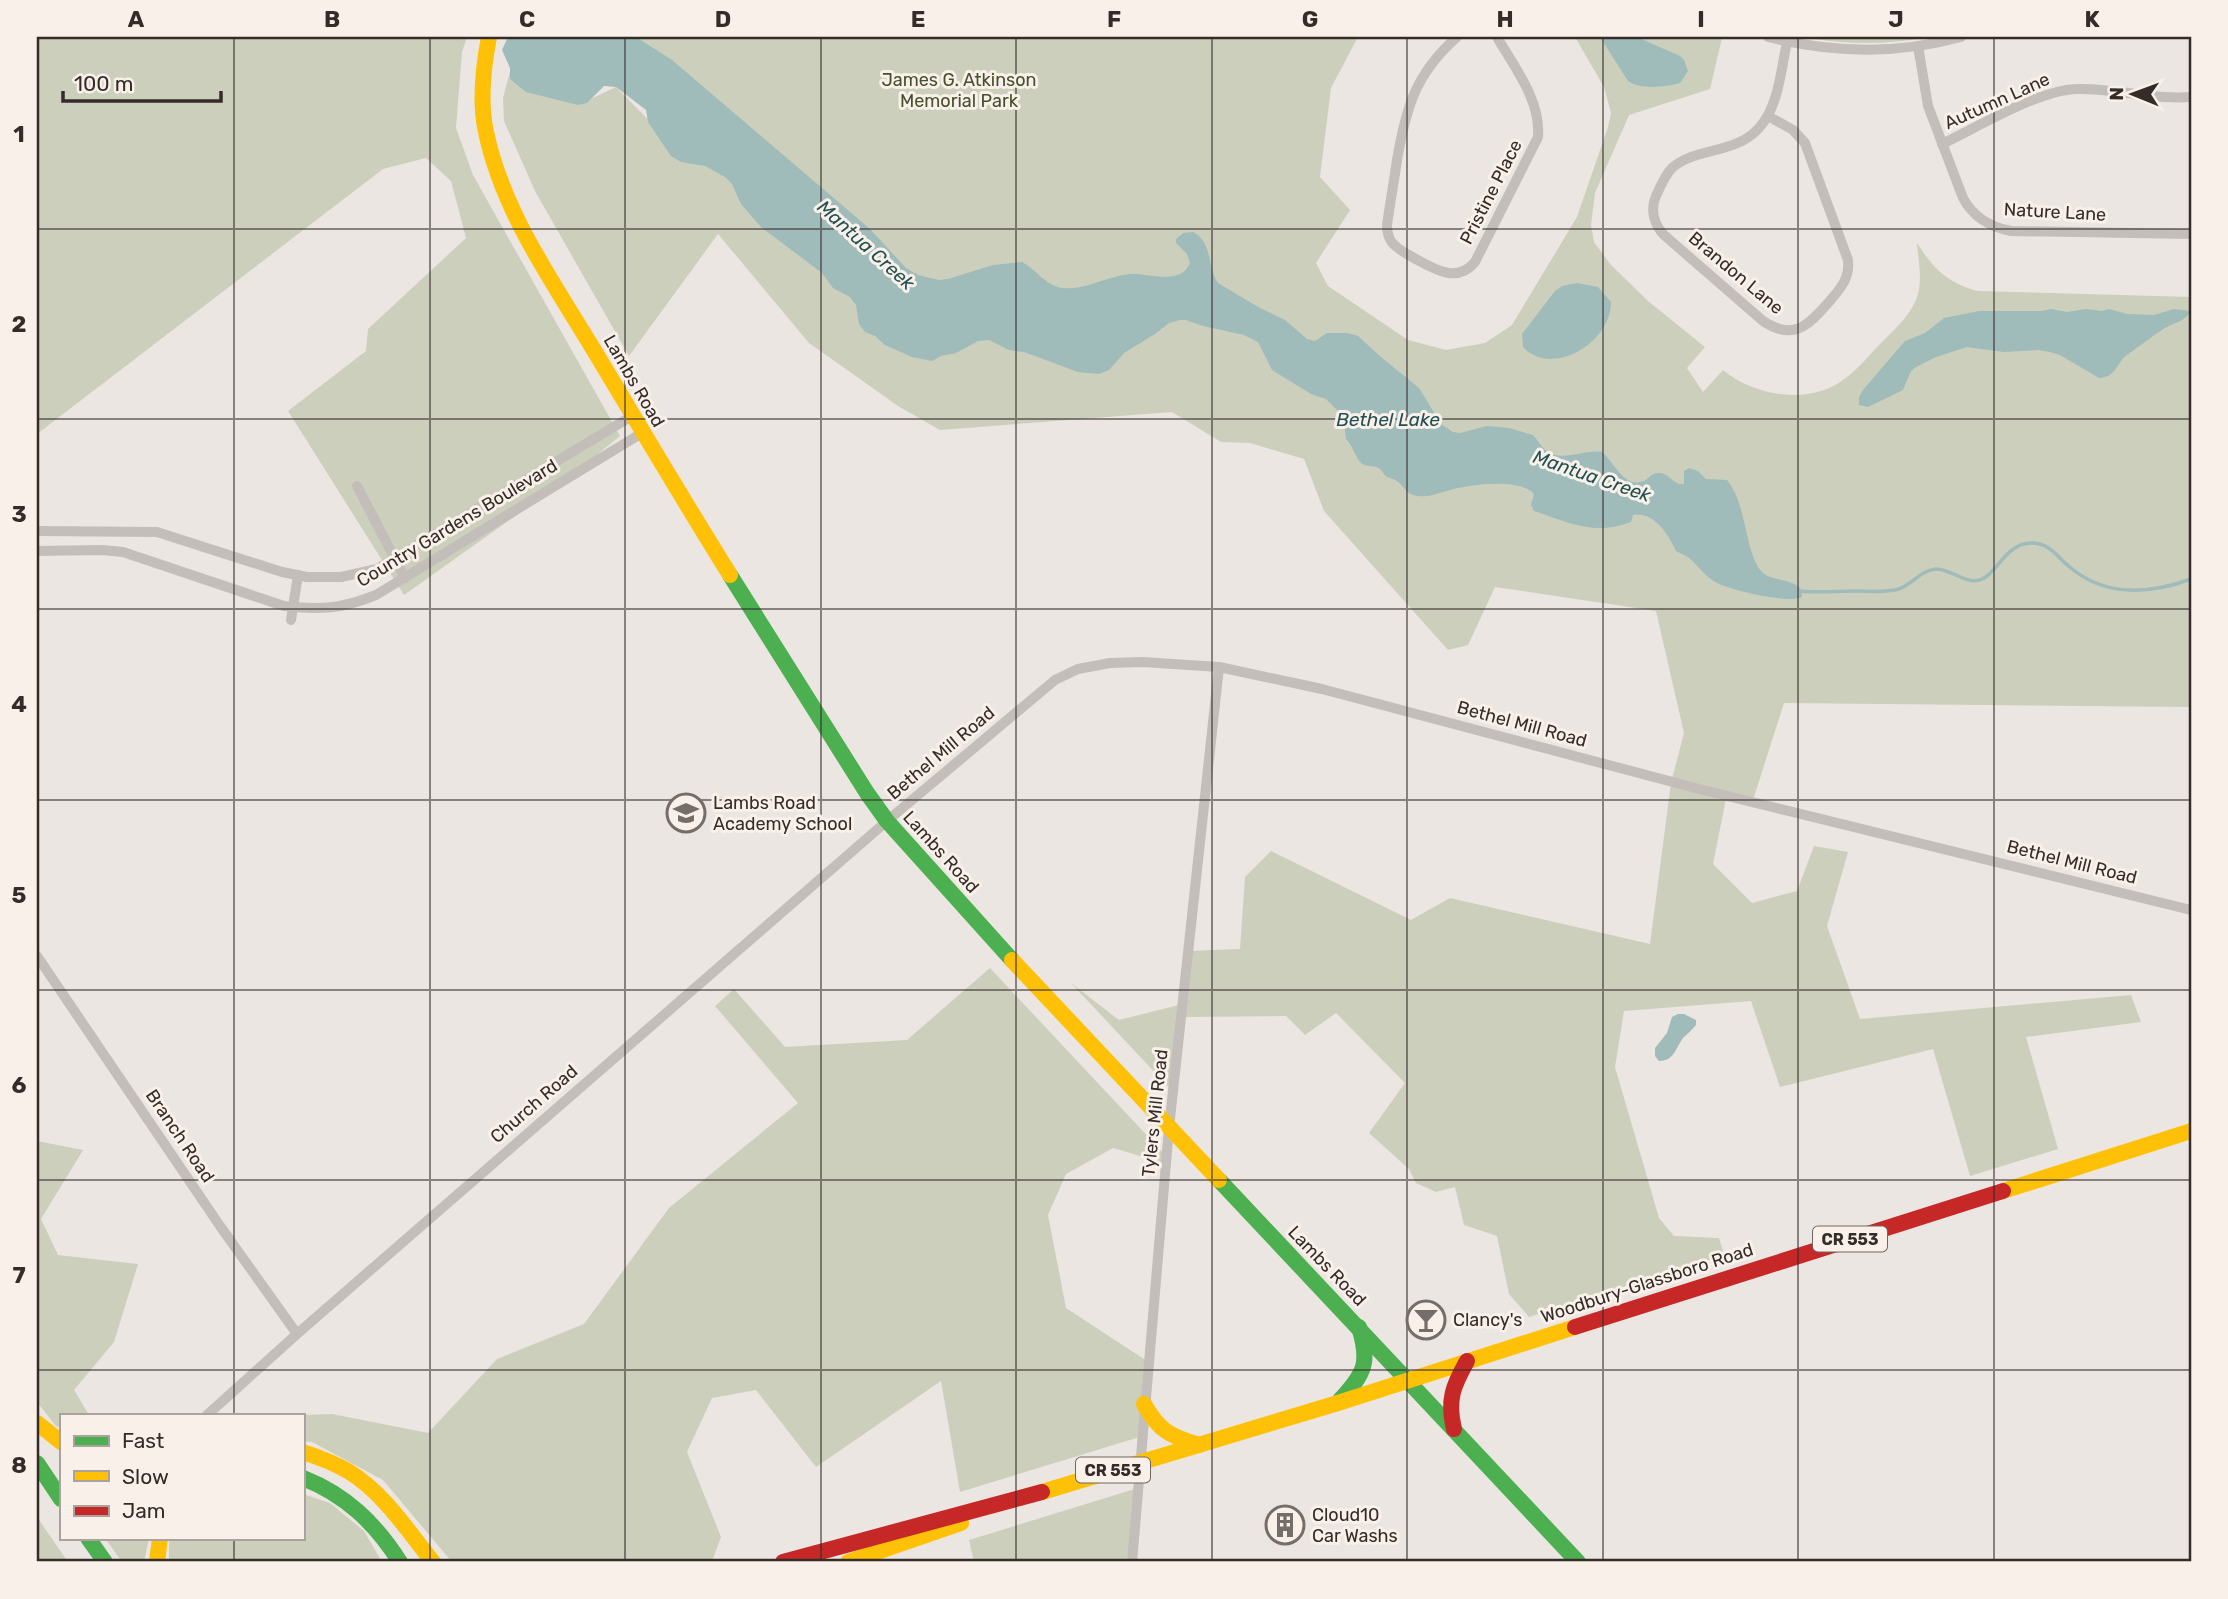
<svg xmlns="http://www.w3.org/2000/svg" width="2228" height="1599" font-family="Rubik,sans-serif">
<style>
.green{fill:#cccfbc}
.water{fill:#9fbbba}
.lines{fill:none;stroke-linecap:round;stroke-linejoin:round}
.stream{stroke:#9fbbba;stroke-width:3.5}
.street{stroke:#c4beba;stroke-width:10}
.fast{stroke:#4caf50;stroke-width:16}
.slow{stroke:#ffc107;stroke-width:16}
.jam{stroke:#c62828;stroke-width:16}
.grid{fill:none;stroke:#352c29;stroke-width:2;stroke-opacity:0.55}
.labels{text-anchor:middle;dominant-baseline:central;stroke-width:6;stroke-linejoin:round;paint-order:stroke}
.shield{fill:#f8f0e9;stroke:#706763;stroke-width:2}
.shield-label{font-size:16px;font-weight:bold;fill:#352c29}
.park-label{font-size:18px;fill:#45502f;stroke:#f8f0e9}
.street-label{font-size:18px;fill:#352c29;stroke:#f8f0e9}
.poi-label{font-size:18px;fill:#352c29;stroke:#f8f0e9;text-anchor:start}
.water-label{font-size:19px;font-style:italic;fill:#225052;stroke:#f8f0e9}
.neatline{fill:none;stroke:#352c29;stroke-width:2.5}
.grid-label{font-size:23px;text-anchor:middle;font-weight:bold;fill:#352c29}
</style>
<rect width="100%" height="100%" fill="#ebe6e1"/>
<g class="green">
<path d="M37,37H467L462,52L456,128L473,175L620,436L566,480L404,595L288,411L366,351L368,329L466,238L451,181L426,158L383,169L37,434Z"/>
<path d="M632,37H1358L1331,88L1320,177L1350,210L1316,263L1328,286L1408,340L1446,350L1485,343L1512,325L1577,217L1608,127L1611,113L1604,87L1575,37H1717L1722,38L1710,89L1629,115L1595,193L1591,225L1594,242L1610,264L1648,301L1705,347L1687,368L1703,392L1723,370C1755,397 1813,406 1847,377C1860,367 1870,354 1881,343C1895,329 1911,315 1917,297C1923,281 1918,259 1917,243C1934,269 1947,283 1978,291L2191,297V707L1784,703L1753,800L1727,794L1713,864L1752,903L1797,891L1814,846L1848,852L1827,926L1860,1019L2131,995L2141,1022L2026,1037L2058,1149L1970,1176L1933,1049L1780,1087L1751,1001L1624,1011L1615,1067L1659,1218L1674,1236L1719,1238L1724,1255L1529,1317L1509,1294L1497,1236L1464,1225L1455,1187L1436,1192L1416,1183L1409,1169L1369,1133L1405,1083L1336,1013L1305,1035L1286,1016L1182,1017L1175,1094L1071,983L1119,1020L1183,1004L1188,951L1240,949L1245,877L1271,851L1411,920L1450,898L1650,944L1671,783L1684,733L1656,611L1495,587L1468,645L1448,650L1324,511L1304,459L1250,443L1221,442L1172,412L940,430L898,406L809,343L718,234L629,356L535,191L504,121L503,98L512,64L578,105L616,87L691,163Z"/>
<path d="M1804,37H1927C1887,45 1845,45 1804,37Z"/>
<path d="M990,968L1169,1159L1168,1164L1113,1148L1066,1174L1048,1215L1066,1308L1150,1363L1143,1436L960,1492L941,1381L816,1467L756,1390L712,1398L687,1452L721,1537L713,1559L702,1562H452L383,1480L312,1442L303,1441V1415L332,1414L428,1433L497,1359L584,1324L669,1208L798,1103L715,1006L734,989L785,1047L907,1040Z"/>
<path d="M37,1141L83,1150L41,1219L58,1255L138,1264L114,1342L74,1390L89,1415H61V1428L56,1426L37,1402Z"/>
<path d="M1138,1488L1132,1562H974L969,1540Z"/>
<path d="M303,1494L330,1503L364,1531L382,1562H169V1538H303Z"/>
<path d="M37,1517L68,1562H37Z"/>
<path d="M105,1538H149L144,1562H122Z"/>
</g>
<g class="water">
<path d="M508,37H636L672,60L870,229L906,268L918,275L939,280L948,279L993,265L1022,262C1036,269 1046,286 1062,288C1086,291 1108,275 1131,274C1151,273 1180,286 1190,263L1187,254L1176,243V239L1183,233L1193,232C1213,242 1207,268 1218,283L1260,308L1285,320L1307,339L1315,341L1327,333H1347L1358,336L1381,357L1419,388L1441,424L1453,432L1460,433L1487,426L1509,428L1533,435C1537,439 1540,445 1544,449C1560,464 1584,449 1602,452C1613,461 1623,486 1640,482C1648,481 1651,472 1660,473C1671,474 1673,486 1684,484V471L1689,468L1698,471L1706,479L1727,480C1748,506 1744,552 1762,572C1770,581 1789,577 1801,589L1802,597C1789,604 1729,590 1715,582C1703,575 1695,561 1686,556C1683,554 1679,553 1676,551C1669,535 1654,511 1633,515L1631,522C1593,536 1571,523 1534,511L1531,505L1534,494C1520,478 1470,484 1450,490C1438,493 1426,499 1413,495C1406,493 1403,485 1397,481C1394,479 1391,478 1387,477C1383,474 1384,473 1380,469C1374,464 1366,468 1360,462C1354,454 1353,446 1346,439L1344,423L1339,412L1326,399L1311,394L1272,370L1258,342L1244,335L1203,326L1186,320H1180L1169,323L1155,334L1124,353L1109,370L1099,374L1078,372L1024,352L1009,350L989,340L978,341L956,353L941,356L932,361L912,357L885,345L875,336L865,332L859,324L856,305L850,297L833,288L822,273L761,227L741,204L732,184L725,177L705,166L681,162L671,156L648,122L646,110L616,87L604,86L587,103L578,105L526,92L510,79V68L502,50Z"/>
<path d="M1600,37H1637L1680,56L1684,60L1688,71L1680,83C1665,87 1641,90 1628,81Z"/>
<path d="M1577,283L1598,287L1611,302C1611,343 1552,378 1523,347L1522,334L1555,291L1562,286Z"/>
<path d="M2051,309L2067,312L2086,309L2102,311L2109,309L2127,314L2154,315L2174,309L2189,311V314C2182,322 2174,323 2165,328C2152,336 2140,346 2127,355C2116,363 2116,378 2099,378L2060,355L2050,352L2039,350L2004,352L1967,347L1936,357L1916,367L1911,371L1903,390L1868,407L1859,405V397L1863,390L1905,341L1925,333L1944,318L1979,311H2042Z"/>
<path d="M1684,1014L1696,1020V1025C1692,1030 1687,1034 1683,1038C1675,1049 1674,1061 1659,1061L1655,1056V1048L1667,1033L1672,1017L1678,1014Z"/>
</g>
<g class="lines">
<path class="stream" d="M1798,591C1818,593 1837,591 1857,591C1871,591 1885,593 1899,589C1913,584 1921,570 1936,569C1952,569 1967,586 1982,579C1998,573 2005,543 2032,543C2050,543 2058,558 2071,568C2107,598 2150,594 2191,579"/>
<g class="street">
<path d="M1457,37C1415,74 1406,108 1397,160C1394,182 1390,203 1387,225C1387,231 1388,236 1391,241C1396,249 1406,253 1414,258C1434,269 1457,284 1475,262L1538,137C1541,100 1514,67 1497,37"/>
<path d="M1768,37C1832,53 1896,55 1961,37"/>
<path d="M1918,46L1928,106L1963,198C1973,217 1990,227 2011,231L2191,234"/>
<path d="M1768,116L1793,130L1805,143L1848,260C1850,279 1840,289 1828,303C1808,326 1793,341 1763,321L1664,235C1654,224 1650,210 1656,196C1660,187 1665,175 1672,168C1695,147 1735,155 1759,128C1779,106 1781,69 1787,42"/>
<path d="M1942,144C1978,127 2038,90 2077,89C2115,88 2153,100 2191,97"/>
<path d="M357,486L405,578"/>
<path d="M37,531L157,532L282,572L307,577H341L377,569L632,416"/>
<path d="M37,551L102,550L123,552L284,606C321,610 341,609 376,595L642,433"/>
<path d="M291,620L298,575"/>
<path d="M37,956L220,1226L297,1334"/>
<path d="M207,1415L297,1334L887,821L1055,680L1078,669L1110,663L1143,662L1219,667L1322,689L1699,789L2191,910"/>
<path d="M1132,1562L1169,1128L1219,667"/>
</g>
<g class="fast">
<path d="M730,575L867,793L887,821L1012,960"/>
<path d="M1219,1180L1578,1562"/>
<path d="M1340,1400C1365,1373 1370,1363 1359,1327"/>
<path d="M37,1463L61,1499"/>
<path d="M303,1478C346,1495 375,1523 400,1562"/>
<path d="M88,1538L105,1562"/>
</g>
<g class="slow">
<path d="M489,37C483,68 479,101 486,132C502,209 549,276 589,342C636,420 682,498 730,575"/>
<path d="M1012,960L1219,1180"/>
<path d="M2003,1191L2191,1131"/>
<path d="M1144,1404C1159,1431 1170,1436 1199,1445"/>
<path d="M37,1423L61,1442"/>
<path d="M303,1452C318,1457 334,1463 348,1471C384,1493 407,1530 433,1562"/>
<path d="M1042,1492L1338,1403L1575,1327"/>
<path d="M157,1562L160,1538"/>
<path d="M848,1562L961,1523"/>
</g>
<g class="jam">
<path d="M1575,1327L2003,1191"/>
<path d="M1454,1429C1447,1400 1453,1386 1467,1361"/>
<path d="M783,1562L1042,1492"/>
</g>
</g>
<path class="grid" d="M234,37V1415M430,37V1562M625,37V1562M821,37V1562M1016,37V1562M1212,37V1562M1407,37V1562M1603,37V1562M1798,37V1562M1994,37V1562M37,229H2191M37,419H2191M37,609H2191M37,800H2191M37,990H2191M37,1180H2191M37,1370H2191M234,1538V1562"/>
<defs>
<symbol id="school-ring" viewBox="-11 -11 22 22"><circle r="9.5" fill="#f8f0e9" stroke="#756d69" stroke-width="1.5"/><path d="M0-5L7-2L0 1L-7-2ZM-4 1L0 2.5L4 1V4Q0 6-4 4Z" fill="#756d69"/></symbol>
<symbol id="bar-ring" viewBox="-11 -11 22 22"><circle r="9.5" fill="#f8f0e9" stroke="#756d69" stroke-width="1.5"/><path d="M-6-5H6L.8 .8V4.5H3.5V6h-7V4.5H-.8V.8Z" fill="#756d69"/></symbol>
<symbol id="building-ring" viewBox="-11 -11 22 22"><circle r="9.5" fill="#f8f0e9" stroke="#756d69" stroke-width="1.5"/><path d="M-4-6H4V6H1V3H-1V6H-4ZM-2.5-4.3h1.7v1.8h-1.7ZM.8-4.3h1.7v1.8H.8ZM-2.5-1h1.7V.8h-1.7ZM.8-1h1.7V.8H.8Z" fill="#756d69"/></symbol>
</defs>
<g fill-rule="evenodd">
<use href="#school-ring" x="664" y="791" width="44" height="44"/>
<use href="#bar-ring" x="1404" y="1298" width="44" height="44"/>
<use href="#building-ring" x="1263" y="1503" width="44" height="44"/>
</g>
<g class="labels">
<g class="shield">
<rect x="1813" y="1226.5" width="74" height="25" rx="5"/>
<rect x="1076" y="1457.5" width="74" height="25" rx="5"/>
</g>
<g class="shield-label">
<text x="1850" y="1239">CR 553</text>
<text x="1113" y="1470">CR 553</text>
</g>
<g class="park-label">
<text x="959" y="80">James G. Atkinson<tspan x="959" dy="21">Memorial Park</tspan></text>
</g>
<g class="street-label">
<text transform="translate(1997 101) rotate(-24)">Autumn Lane</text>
<text transform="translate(1491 192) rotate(-63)">Pristine Place</text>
<text transform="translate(2055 212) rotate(3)">Nature Lane</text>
<text transform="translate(1736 273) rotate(40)">Brandon Lane</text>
<text transform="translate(634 381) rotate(60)">Lambs Road</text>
<text transform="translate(457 523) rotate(-31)">Country Gardens Boulevard</text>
<text transform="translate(1522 724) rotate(15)">Bethel Mill Road</text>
<text transform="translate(941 753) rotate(-40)">Bethel Mill Road</text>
<text transform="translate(941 852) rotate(48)">Lambs Road</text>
<text transform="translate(2072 862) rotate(14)">Bethel Mill Road</text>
<text transform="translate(534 1104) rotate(-41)">Church Road</text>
<text transform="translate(1155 1113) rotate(-84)">Tylers Mill Road</text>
<text transform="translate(180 1136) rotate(56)">Branch Road</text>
<text transform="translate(1327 1266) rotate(46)">Lambs Road</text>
<text transform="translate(1647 1283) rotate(-18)">Woodbury-Glassboro Road</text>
</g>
<g class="poi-label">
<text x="713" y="803">Lambs Road<tspan x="713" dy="21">Academy School</tspan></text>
<text x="1453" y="1320">Clancy's</text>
<text x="1312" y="1515">Cloud10<tspan x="1312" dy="21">Car Washs</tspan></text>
</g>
<g class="water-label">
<text transform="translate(866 245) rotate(42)">Mantua Creek</text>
<text x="1388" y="419">Bethel Lake</text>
<text transform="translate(1592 476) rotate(19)">Mantua Creek</text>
</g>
</g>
<rect width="2228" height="1599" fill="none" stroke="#f8f0e9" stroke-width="77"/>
<rect x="60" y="1414" width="245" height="126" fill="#f8f0e9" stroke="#aaa29c" stroke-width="2"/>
<rect x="74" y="1436" width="35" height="10" fill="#4caf50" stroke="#aaa29c" stroke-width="2"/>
<text x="122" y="1448" font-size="21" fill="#352c29">Fast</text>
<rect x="74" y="1471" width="35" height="10" fill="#ffc107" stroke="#aaa29c" stroke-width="2"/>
<text x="122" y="1484" font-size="21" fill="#352c29">Slow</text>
<rect x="74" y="1506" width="35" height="10" fill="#c62828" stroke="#aaa29c" stroke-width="2"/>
<text x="122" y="1518" font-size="21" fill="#352c29">Jam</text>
<g transform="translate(2133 94) rotate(271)" stroke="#f8f0e9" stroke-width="5" paint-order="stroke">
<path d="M0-5L12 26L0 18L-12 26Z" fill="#352c29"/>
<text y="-10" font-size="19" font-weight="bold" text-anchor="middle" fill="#352c29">N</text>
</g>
<path d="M63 91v10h158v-10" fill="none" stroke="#352c29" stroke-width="3.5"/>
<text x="74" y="91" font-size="21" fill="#352c29" stroke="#f8f0e9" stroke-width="5" paint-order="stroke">100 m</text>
<rect x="38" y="38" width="2152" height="1522" class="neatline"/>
<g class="grid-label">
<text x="136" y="27">A</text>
<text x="332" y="27">B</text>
<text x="527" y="27">C</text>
<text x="723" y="27">D</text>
<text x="918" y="27">E</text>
<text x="1114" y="27">F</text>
<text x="1310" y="27">G</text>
<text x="1505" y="27">H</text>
<text x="1701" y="27">I</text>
<text x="1896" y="27">J</text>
<text x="2092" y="27">K</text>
<text x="19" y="142">1</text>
<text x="19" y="332">2</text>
<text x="19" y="522">3</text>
<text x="19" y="712">4</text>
<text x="19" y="903">5</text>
<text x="19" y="1093">6</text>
<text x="19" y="1283">7</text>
<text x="19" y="1473">8</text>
</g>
</svg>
